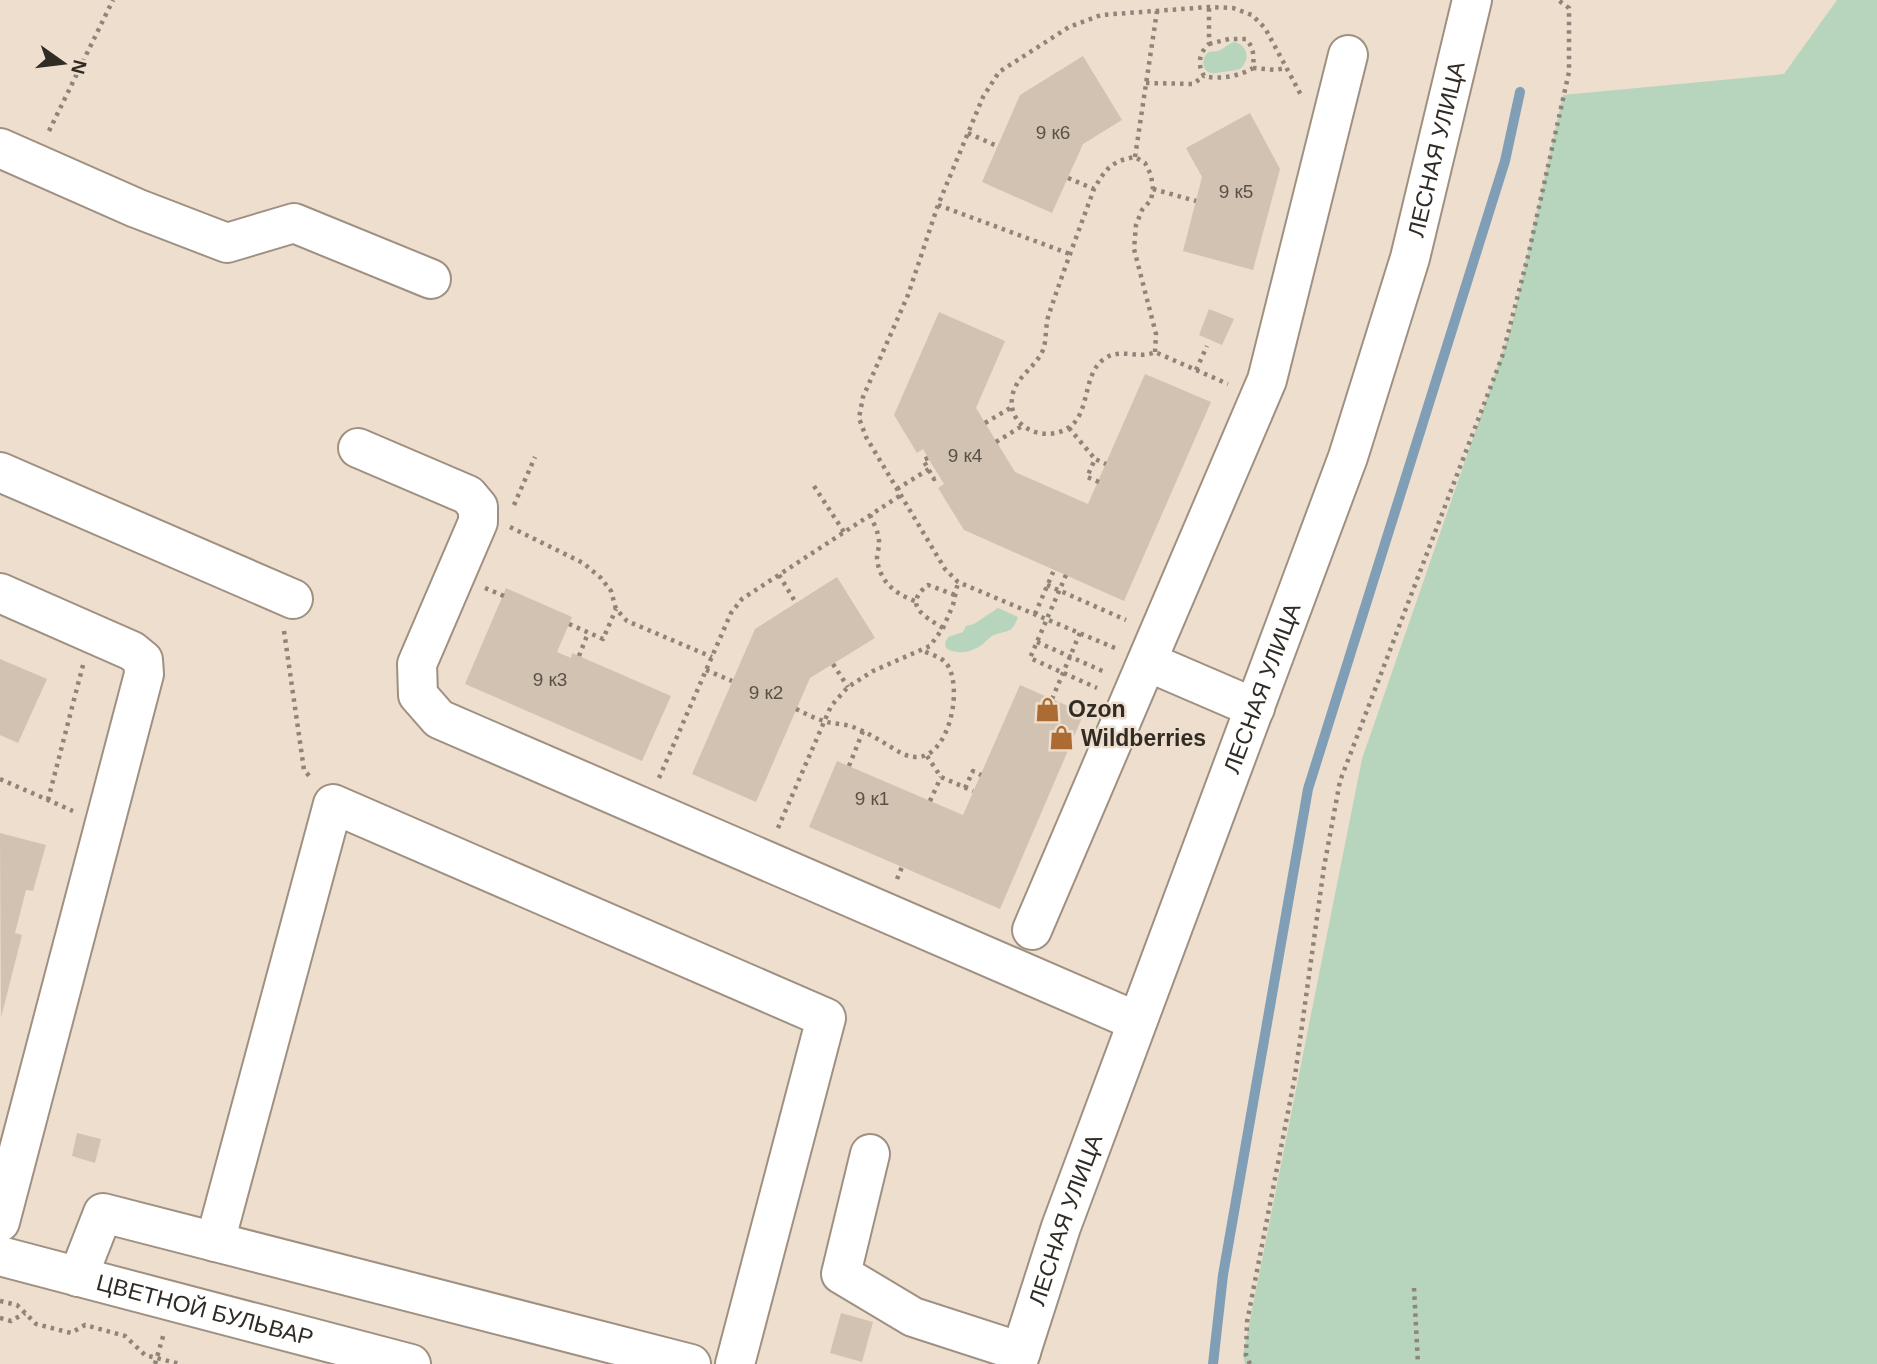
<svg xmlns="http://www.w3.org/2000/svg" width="1877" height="1364" font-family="Helvetica,sans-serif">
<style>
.green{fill:#b7d4bc}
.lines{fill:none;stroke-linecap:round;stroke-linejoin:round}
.stream{stroke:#809fb7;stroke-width:10}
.building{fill:#d2c2b2}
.minor-casing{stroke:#9f9081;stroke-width:42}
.path{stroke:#8f8479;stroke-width:4.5;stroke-dasharray:3.5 5;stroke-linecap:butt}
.minor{stroke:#fff;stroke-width:38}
.labels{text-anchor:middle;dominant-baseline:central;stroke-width:5;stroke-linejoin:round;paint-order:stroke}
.number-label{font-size:19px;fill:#595148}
.street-label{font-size:23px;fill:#312b25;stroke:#eedecd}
.poi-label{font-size:23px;font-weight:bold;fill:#312b25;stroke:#eedecd;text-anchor:start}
</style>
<rect width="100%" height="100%" fill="#eedecd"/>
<g class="green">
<path d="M1837,0H1877V1364H1245L1243,1355L1362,759L1511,328L1563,95L1784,74Z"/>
<path d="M1234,42C1245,44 1251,56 1243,66C1240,71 1228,71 1223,72C1219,72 1215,74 1212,73C1201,72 1201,56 1209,52C1212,51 1217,52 1220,50C1225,48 1228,44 1234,42Z"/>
<path d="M998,608L1018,617C1011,636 1007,629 992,636C990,637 985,642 983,644C972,652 958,656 946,648L945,643L948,637L963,632L966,626L974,624Z"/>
</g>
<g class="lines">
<path class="stream" d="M1213,1364L1223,1275L1308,789L1505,161L1520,92"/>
</g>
<g class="building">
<path d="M1083,56L1122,120L1083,144L1052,213L982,182L1020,95Z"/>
<path d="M1250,113L1280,169L1253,270L1183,251L1202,177L1186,148Z"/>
<path d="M1209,309L1234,319L1222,345L1199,335Z"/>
<path d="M939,312L1005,341L976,408L1015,472L1088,504L1145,374L1211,402L1124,601L964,530L938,488L944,484L928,458L923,449L917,453L894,415Z"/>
<path d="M837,577L875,638L810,678L756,802L692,774L755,629Z"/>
<path d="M506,588L572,617L557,652L571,658L572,653L671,696L642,761L465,684Z"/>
<path d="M0,659L47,679L18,743L0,735Z"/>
<path d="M1020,685L1084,713L1000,909L809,827L837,761L963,815Z"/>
<path d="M0,833L46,845L33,891L26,890L24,898L15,933L22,935L1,1018Z"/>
<path d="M77,1133L101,1139L95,1163L72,1156Z"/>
<path d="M841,1313L873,1322L862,1362L830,1353Z"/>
</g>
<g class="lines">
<defs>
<g id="minor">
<path d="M0,148L136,208L227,243L294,223L431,279"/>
<path d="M358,448L468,495L478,507V522L417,664L418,695L439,719L1136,1021"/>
<path d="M0,472L293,599"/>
<path d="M0,593L132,651L143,660L144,674L0,1222"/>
<path d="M1148,662L1255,708"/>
<path d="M1032,930L1267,380L1348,55"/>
<path d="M870,1154L841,1274L913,1317L1021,1352"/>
<path d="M215,1242L333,804L826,1018L735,1364"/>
<path id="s1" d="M0,1256L411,1364"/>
<path d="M78,1277L103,1213L691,1364"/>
<path id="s2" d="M1017,1364L1061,1227L1348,457L1410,258L1472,0"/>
</g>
</defs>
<use href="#minor" class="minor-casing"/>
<g class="path">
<path d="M1209,44L1229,39H1246C1254,48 1254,56 1253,68C1240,76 1219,80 1204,76C1197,64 1199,53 1209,44V7"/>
<path d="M1253,68L1275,70L1286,68"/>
<path d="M1146,83L1193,84L1204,76"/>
<path d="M49,131L113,0"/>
<path d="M968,133L997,146"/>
<path d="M1135,157L1157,11"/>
<path d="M1068,178L1094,189"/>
<path d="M1153,189L1196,201"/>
<path d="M938,205L1070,254"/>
<path d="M1155,352L1156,334L1134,249L1136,225L1142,210L1151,200L1153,189L1151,175L1145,163L1135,157C1112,161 1106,168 1094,189C1079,230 1063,272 1049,314C1045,325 1047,339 1043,350C1035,369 1015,376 1012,398C1008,428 1045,443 1068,428C1091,414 1082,374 1104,359C1120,347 1139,360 1155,352L1228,384"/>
<path d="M1196,370L1207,346"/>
<path d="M985,423L1012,407"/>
<path d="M1069,428L1095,459"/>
<path d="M996,442L1022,426"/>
<path d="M928,458L923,460L934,479L939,476"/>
<path d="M1099,482L1087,477L1095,459L1106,464"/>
<path d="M814,486L844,532"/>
<path d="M897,489L929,469"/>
<path d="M514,505L535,457"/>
<path d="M870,515C873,522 879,533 879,541C880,546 877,552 877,558C879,581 895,594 915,601"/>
<path d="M510,527L583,563L601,578L611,591L616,609L627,621L712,657"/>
<path d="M779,575L796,603"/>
<path d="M1066,575L1030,658L1097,688"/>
<path d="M1047,585L1126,620"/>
<path d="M485,588L504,596"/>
<path d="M1035,614L1054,570"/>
<path d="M569,624L603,639L616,609"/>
<path d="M943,628C924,616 902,605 928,585L955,595"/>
<path d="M284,631L304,770L312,779"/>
<path d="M1037,642L1107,673"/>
<path d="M1115,648L958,582L945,569L866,437L859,418L863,397L908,295L938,205L983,97L999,72L1069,27L1101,15L1209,7L1233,8L1252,15L1265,28L1301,95"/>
<path d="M579,656L588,633"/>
<path d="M833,664L848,687"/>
<path d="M706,670L732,681"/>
<path d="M1052,699L1080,633"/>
<path d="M796,709C806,714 816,719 827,722C835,724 845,724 853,727C867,732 879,740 891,747C899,752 907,757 916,757C950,758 964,685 946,663C941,657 930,654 923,651"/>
<path d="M927,756L941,777L973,791"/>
<path d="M849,766L863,731"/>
<path d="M659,778L731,613L742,599L901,495"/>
<path d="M0,779L73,811"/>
<path d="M965,788L973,771L981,775"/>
<path d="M48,800L83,665"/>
<path d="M930,801L941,777"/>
<path d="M778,828L831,706L848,687L873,671L930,646L943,628L953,605L958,582"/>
<path d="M897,879L902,867"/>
<path d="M1414,1288L1418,1364"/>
<path d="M0,1301L17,1305L36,1324L71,1333L85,1325L125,1336L145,1355L180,1364"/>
<path d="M0,1318L11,1321L25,1313"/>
<path d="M155,1364L164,1333"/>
<path d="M1250,1364L1246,1355L1247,1322L1295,1076L1324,867L1340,781L1502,357L1528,256L1569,72V8L1558,0"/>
</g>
<use href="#minor" class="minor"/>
</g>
<defs>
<symbol id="shop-bare" viewBox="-9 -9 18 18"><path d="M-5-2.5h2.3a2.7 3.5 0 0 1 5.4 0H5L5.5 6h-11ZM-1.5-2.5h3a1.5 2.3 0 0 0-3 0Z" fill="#ab6b33" stroke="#eedecd" stroke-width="2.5" paint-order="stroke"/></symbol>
</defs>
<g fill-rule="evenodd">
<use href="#shop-bare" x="1030" y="692" width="35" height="35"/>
<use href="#shop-bare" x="1044" y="720" width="35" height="35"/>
</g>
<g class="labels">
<g class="number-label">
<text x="1053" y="132">9 к6</text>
<text x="1236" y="191">9 к5</text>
<text x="965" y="455">9 к4</text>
<text x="550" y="679">9 к3</text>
<text x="766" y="692">9 к2</text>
<text x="872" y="798">9 к1</text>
</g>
<g class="street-label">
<text stroke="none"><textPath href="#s2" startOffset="1286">ЛЕСНАЯ УЛИЦА</textPath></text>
<text stroke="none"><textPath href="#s2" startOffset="719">ЛЕСНАЯ УЛИЦА</textPath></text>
<text stroke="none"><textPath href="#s2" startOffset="152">ЛЕСНАЯ УЛИЦА</textPath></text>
<text stroke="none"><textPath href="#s1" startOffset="212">ЦВЕТНОЙ БУЛЬВАР</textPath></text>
</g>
<g class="poi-label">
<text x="1068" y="709">Ozon</text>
<text x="1081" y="738">Wildberries</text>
</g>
</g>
<g transform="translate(63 63) rotate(104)" stroke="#eedecd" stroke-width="5" paint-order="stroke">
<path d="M0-5L12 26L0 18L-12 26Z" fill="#312b25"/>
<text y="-10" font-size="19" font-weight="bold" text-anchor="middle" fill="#312b25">N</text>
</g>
</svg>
